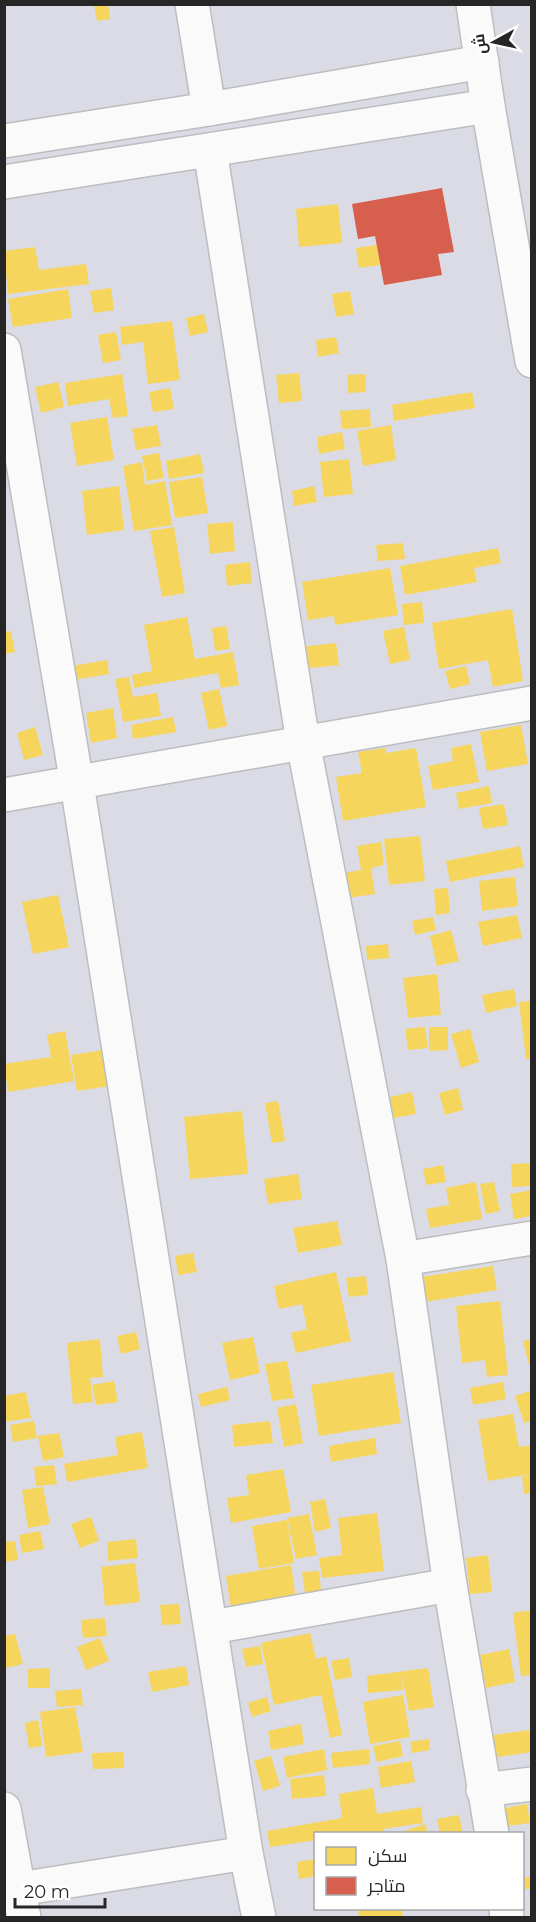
<svg xmlns="http://www.w3.org/2000/svg" width="536" height="1922" font-family="Montserrat,Cairo,sans-serif">
<style>
.homes{fill:#f6d55c}
.shops{fill:#d6604d}
.lines{fill:none;stroke-linecap:round;stroke-linejoin:round}
.minor-casing{stroke:#bcbdbf;stroke-width:36}
.tertiary-casing{stroke:#bcbdbf;stroke-width:36}
.secondary-casing{stroke:#bcbdbf;stroke-width:36}
.minor{stroke:#fafafb;stroke-width:33}
.tertiary{stroke:#fafafb;stroke-width:33}
.secondary{stroke:#fafafb;stroke-width:33}
</style>
<rect width="100%" height="100%" fill="#dbdbe6"/>
<g class="homes">
<path d="M94,4H108L110,19L97,21Z"/>
<path d="M338,204L342,243L299,247L296,209Z"/>
<path d="M377,245L380,265L359,268L356,248Z"/>
<path d="M35,247L39,270L86,264L89,284L8,294L4,251Z"/>
<path d="M111,288L114,310L94,313L90,291Z"/>
<path d="M68,289L72,318L13,327L8,299Z"/>
<path d="M350,291L354,314L336,317L332,294Z"/>
<path d="M204,314L208,332L190,336L186,318Z"/>
<path d="M172,321L180,380L148,384L143,342L122,345L120,327Z"/>
<path d="M116,332L121,360L103,363L98,335Z"/>
<path d="M336,337L339,353L318,357L316,340Z"/>
<path d="M299,373L302,401L279,403L276,375Z"/>
<path d="M122,374L128,416L113,418L109,399L68,406L65,383Z"/>
<path d="M365,374L366,392L348,393L347,375Z"/>
<path d="M58,382L64,407L41,413L35,387Z"/>
<path d="M170,388L174,409L153,412L149,392Z"/>
<path d="M472,392L475,408L394,421L392,405Z"/>
<path d="M370,409L371,427L342,429L340,411Z"/>
<path d="M107,417L114,460L77,466L70,423Z"/>
<path d="M157,425L161,446L136,450L132,429Z"/>
<path d="M391,425L396,460L363,466L357,431Z"/>
<path d="M342,432L345,449L319,454L317,437Z"/>
<path d="M159,453L164,478L147,481L142,456Z"/>
<path d="M200,454L204,473L169,479L166,461Z"/>
<path d="M349,459L353,494L324,497L320,462Z"/>
<path d="M142,462L145,485L165,481L172,525L134,531L123,466Z"/>
<path d="M202,477L208,513L175,518L169,482Z"/>
<path d="M119,486L124,530L87,535L82,491Z"/>
<path d="M314,486L317,502L294,506L292,491Z"/>
<path d="M233,522L235,551L210,554L207,524Z"/>
<path d="M174,527L185,593L162,597L150,531Z"/>
<path d="M403,543L405,559L378,561L376,545Z"/>
<path d="M498,548L501,563L474,568L477,582L405,595L400,566Z"/>
<path d="M250,562L252,583L227,586L225,565Z"/>
<path d="M390,568L398,615L335,625L334,616L308,620L302,582Z"/>
<path d="M422,602L424,623L404,625L402,604Z"/>
<path d="M512,609L523,681L493,687L488,660L439,669L432,623Z"/>
<path d="M187,617L195,659L233,652L239,685L221,688L218,673L134,688L132,675L152,671L144,625Z"/>
<path d="M226,626L230,649L215,651L212,628Z"/>
<path d="M404,627L410,660L390,664L383,631Z"/>
<path d="M11,631L15,652L5,654V632Z"/>
<path d="M336,643L339,665L302,669L300,647Z"/>
<path d="M107,660L109,674L68,681L66,667Z"/>
<path d="M466,666L470,684L450,689L445,671Z"/>
<path d="M129,677L133,697L157,693L161,716L123,722L115,679Z"/>
<path d="M219,689L227,726L209,730L201,693Z"/>
<path d="M113,708L117,738L91,743L86,713Z"/>
<path d="M173,717L176,732L133,739L131,725Z"/>
<path d="M521,725L528,764L487,771L480,732Z"/>
<path d="M35,727L43,755L24,760L17,733Z"/>
<path d="M471,744L479,782L433,790L428,766L453,761L451,748Z"/>
<path d="M385,748L386,753L416,748L426,807L343,821L336,777L362,773L358,752Z"/>
<path d="M489,786L492,803L459,809L456,793Z"/>
<path d="M504,804L508,825L483,829L479,808Z"/>
<path d="M420,836L425,881L389,885L384,839Z"/>
<path d="M381,842L384,865L371,868L375,894L340,899L336,874L361,870L357,846Z"/>
<path d="M520,846L524,867L450,882L446,861Z"/>
<path d="M515,877L518,906L482,911L479,881Z"/>
<path d="M448,888L450,913L436,915L434,889Z"/>
<path d="M58,895L69,947L33,954L22,902Z"/>
<path d="M517,915L522,938L483,946L478,922Z"/>
<path d="M433,917L436,930L415,935L412,921Z"/>
<path d="M451,930L459,961L437,966L430,936Z"/>
<path d="M388,944L389,958L367,960L366,946Z"/>
<path d="M437,974L441,1015L408,1018L403,978Z"/>
<path d="M514,989L517,1006L486,1013L482,995Z"/>
<path d="M532,1001V1058L526,1059L519,1002Z"/>
<path d="M425,1027L428,1048L408,1050L405,1029Z"/>
<path d="M429,1027H448V1050L429,1051Z"/>
<path d="M470,1029L479,1062L461,1068L451,1034Z"/>
<path d="M65,1031L74,1081L8,1092L4,1064L51,1057L47,1035Z"/>
<path d="M103,1050L109,1086L77,1091L71,1055Z"/>
<path d="M458,1088L463,1110L445,1115L439,1093Z"/>
<path d="M412,1092L416,1114L394,1118L390,1097Z"/>
<path d="M278,1101L285,1141L272,1143L265,1103Z"/>
<path d="M242,1111L248,1174L190,1179L184,1117Z"/>
<path d="M532,1163V1186L512,1187L511,1164Z"/>
<path d="M443,1165L446,1182L426,1185L423,1169Z"/>
<path d="M298,1174L302,1199L268,1204L264,1179Z"/>
<path d="M476,1182L482,1219L430,1228L426,1209L449,1205L446,1188Z"/>
<path d="M494,1182L500,1211L486,1214L480,1184Z"/>
<path d="M532,1190V1216L514,1219L510,1194Z"/>
<path d="M337,1221L342,1245L298,1253L293,1228Z"/>
<path d="M193,1253L197,1272L178,1275L175,1256Z"/>
<path d="M493,1266L497,1290L425,1302L421,1277Z"/>
<path d="M336,1272L351,1341L296,1353L291,1333L307,1329L302,1304L279,1309L274,1286Z"/>
<path d="M366,1276L368,1295L349,1297L346,1278Z"/>
<path d="M500,1301L508,1375L487,1377L485,1360L462,1363L456,1306Z"/>
<path d="M136,1332L140,1349L121,1354L117,1336Z"/>
<path d="M253,1337L260,1373L230,1380L222,1343Z"/>
<path d="M100,1339L103,1377L90,1378L93,1402L73,1404L67,1343Z"/>
<path d="M532,1339V1372L531,1373L523,1341Z"/>
<path d="M287,1361L294,1398L272,1401L265,1364Z"/>
<path d="M393,1372L401,1423L319,1436L311,1385Z"/>
<path d="M114,1381L118,1402L96,1405L92,1385Z"/>
<path d="M503,1382L506,1399L473,1405L470,1388Z"/>
<path d="M227,1387L230,1400L201,1407L198,1394Z"/>
<path d="M530,1391L532,1421L524,1423L515,1396Z"/>
<path d="M26,1392L31,1418L4,1422V1396Z"/>
<path d="M296,1404L303,1443L284,1447L277,1408Z"/>
<path d="M513,1414L519,1447L532,1445V1474L488,1481L478,1420Z"/>
<path d="M34,1421L37,1438L13,1442L10,1425Z"/>
<path d="M270,1421L273,1443L234,1447L232,1425Z"/>
<path d="M142,1432L148,1468L67,1482L64,1464L118,1455L115,1437Z"/>
<path d="M59,1433L64,1457L43,1461L38,1436Z"/>
<path d="M375,1438L377,1454L331,1462L329,1446Z"/>
<path d="M54,1465L57,1484L36,1486L34,1467Z"/>
<path d="M283,1469L291,1512L231,1523L227,1498L249,1495L246,1475Z"/>
<path d="M532,1475V1493L524,1494L522,1476Z"/>
<path d="M43,1487L50,1524L28,1528L22,1490Z"/>
<path d="M325,1499L331,1528L315,1532L310,1502Z"/>
<path d="M377,1513L384,1571L322,1578L319,1558L342,1555L338,1518Z"/>
<path d="M309,1514L317,1555L296,1559L287,1518Z"/>
<path d="M91,1517L99,1541L80,1548L71,1524Z"/>
<path d="M287,1520L294,1563L259,1569L252,1526Z"/>
<path d="M40,1531L44,1549L22,1553L19,1535Z"/>
<path d="M136,1539L138,1558L108,1561L107,1542Z"/>
<path d="M15,1541L18,1560L4,1562V1542Z"/>
<path d="M488,1555L492,1592L470,1594L466,1558Z"/>
<path d="M135,1563L140,1602L105,1606L101,1567Z"/>
<path d="M291,1565L296,1599L231,1609L226,1576Z"/>
<path d="M319,1571L321,1591L305,1593L302,1572Z"/>
<path d="M179,1604L181,1624L162,1625L160,1605Z"/>
<path d="M532,1610V1675L521,1676L513,1613Z"/>
<path d="M105,1618L107,1636L83,1638L81,1620Z"/>
<path d="M310,1633L316,1659L326,1656L342,1735L330,1738L321,1695L274,1705L261,1643Z"/>
<path d="M15,1634L23,1664L5,1668L4,1636Z"/>
<path d="M100,1638L109,1661L86,1670L77,1647Z"/>
<path d="M260,1646L263,1664L246,1667L242,1649Z"/>
<path d="M509,1649L515,1682L486,1688L480,1655Z"/>
<path d="M349,1658L352,1677L335,1680L331,1661Z"/>
<path d="M186,1666L189,1685L152,1692L148,1672Z"/>
<path d="M50,1668V1688H28V1669Z"/>
<path d="M428,1668L434,1707L409,1711L402,1675L403,1690L368,1693L367,1676Z"/>
<path d="M81,1689L83,1705L57,1707L55,1691Z"/>
<path d="M403,1695L410,1737L370,1744L363,1702Z"/>
<path d="M267,1697L271,1711L252,1717L248,1703Z"/>
<path d="M75,1707L83,1752L46,1757L40,1712Z"/>
<path d="M38,1720L42,1746L29,1748L25,1723Z"/>
<path d="M301,1724L304,1744L271,1750L268,1731Z"/>
<path d="M529,1730L532,1752L497,1757L493,1735Z"/>
<path d="M429,1739L430,1750L412,1753L410,1742Z"/>
<path d="M400,1741L403,1756L377,1762L373,1746Z"/>
<path d="M324,1749L327,1770L287,1778L283,1757Z"/>
<path d="M369,1749L370,1764L333,1768L331,1753Z"/>
<path d="M123,1752L124,1768L93,1769L92,1753Z"/>
<path d="M271,1756L280,1786L263,1791L254,1761Z"/>
<path d="M411,1761L415,1782L381,1788L378,1767Z"/>
<path d="M324,1775L326,1796L292,1799L290,1779Z"/>
<path d="M373,1788L377,1814L421,1807L423,1823L383,1829L384,1834H316V1840L270,1847L267,1831L342,1818L339,1794Z"/>
<path d="M527,1804L530,1823L508,1826L505,1808Z"/>
<path d="M459,1815L463,1834H440L437,1819Z"/>
<path d="M425,1824L428,1834H398V1833Z"/>
<path d="M316,1859V1876L299,1879L297,1862Z"/>
<rect x="522" y="1877" width="10" height="12"/>
<path d="M358,1908H402L403,1918H359Z"/>
</g>
<path class="shops" d="M442,188L454,252L438,254L442,275L384,285L375,236L358,239L352,204Z"/>
<g class="lines">
<defs>
<g id="minor">
<path d="M192,4L209,109"/>
<path d="M210,150L303,742L403,1259L450,1585L492,1834"/>
<path d="M4,350L77,784L246,1853L259,1918"/>
<path d="M4,795L532,703"/>
<path d="M403,1259L532,1238"/>
<path d="M212,1627L450,1585"/>
<path d="M483,1790L532,1784"/>
<path d="M4,1809L24,1918"/>
<path d="M19,1889L246,1853"/>
<path d="M506,1908L507,1918"/>
</g>
<path id="tertiary" d="M488,106L532,361"/>
<g id="secondary">
<path d="M4,141L209,109L482,62"/>
<path d="M4,182L488,106L473,4"/>
</g>
</defs>
<use href="#minor" class="minor-casing"/>
<use href="#tertiary" class="tertiary-casing"/>
<use href="#secondary" class="secondary-casing"/>
<use href="#minor" class="minor"/>
<use href="#tertiary" class="tertiary"/>
<use href="#secondary" class="secondary"/>
</g>
<rect width="536" height="1922" fill="none" stroke="#262626" stroke-width="12"/>
<rect x="314" y="1832" width="210" height="78" fill="#ffffff" stroke="#a8a8a8" stroke-width="1.5"/>
<rect x="326" y="1847" width="30" height="18" fill="#f6d55c" stroke="#a8a8a8" stroke-width="1.5"/>
<text x="368" y="1862" font-size="18" fill="#262626">سكن</text>
<rect x="326" y="1877" width="30" height="18" fill="#d6604d" stroke="#a8a8a8" stroke-width="1.5"/>
<text x="368" y="1892" font-size="18" fill="#262626">متاجر</text>
<g transform="translate(494 42) rotate(262)" stroke="#ffffff" stroke-width="4.5" paint-order="stroke">
<path d="M0-4.5L10 22L0 15L-10 22Z" fill="#262626"/>
<text y="-9" font-size="16" font-weight="bold" text-anchor="middle" fill="#262626">ش</text>
</g>
<path d="M15 1898v9h90v-9" fill="none" stroke="#262626" stroke-width="3"/>
<text x="24" y="1898" font-size="18" fill="#262626" stroke="#ffffff" stroke-width="4.5" paint-order="stroke">20 m</text>
</svg>
